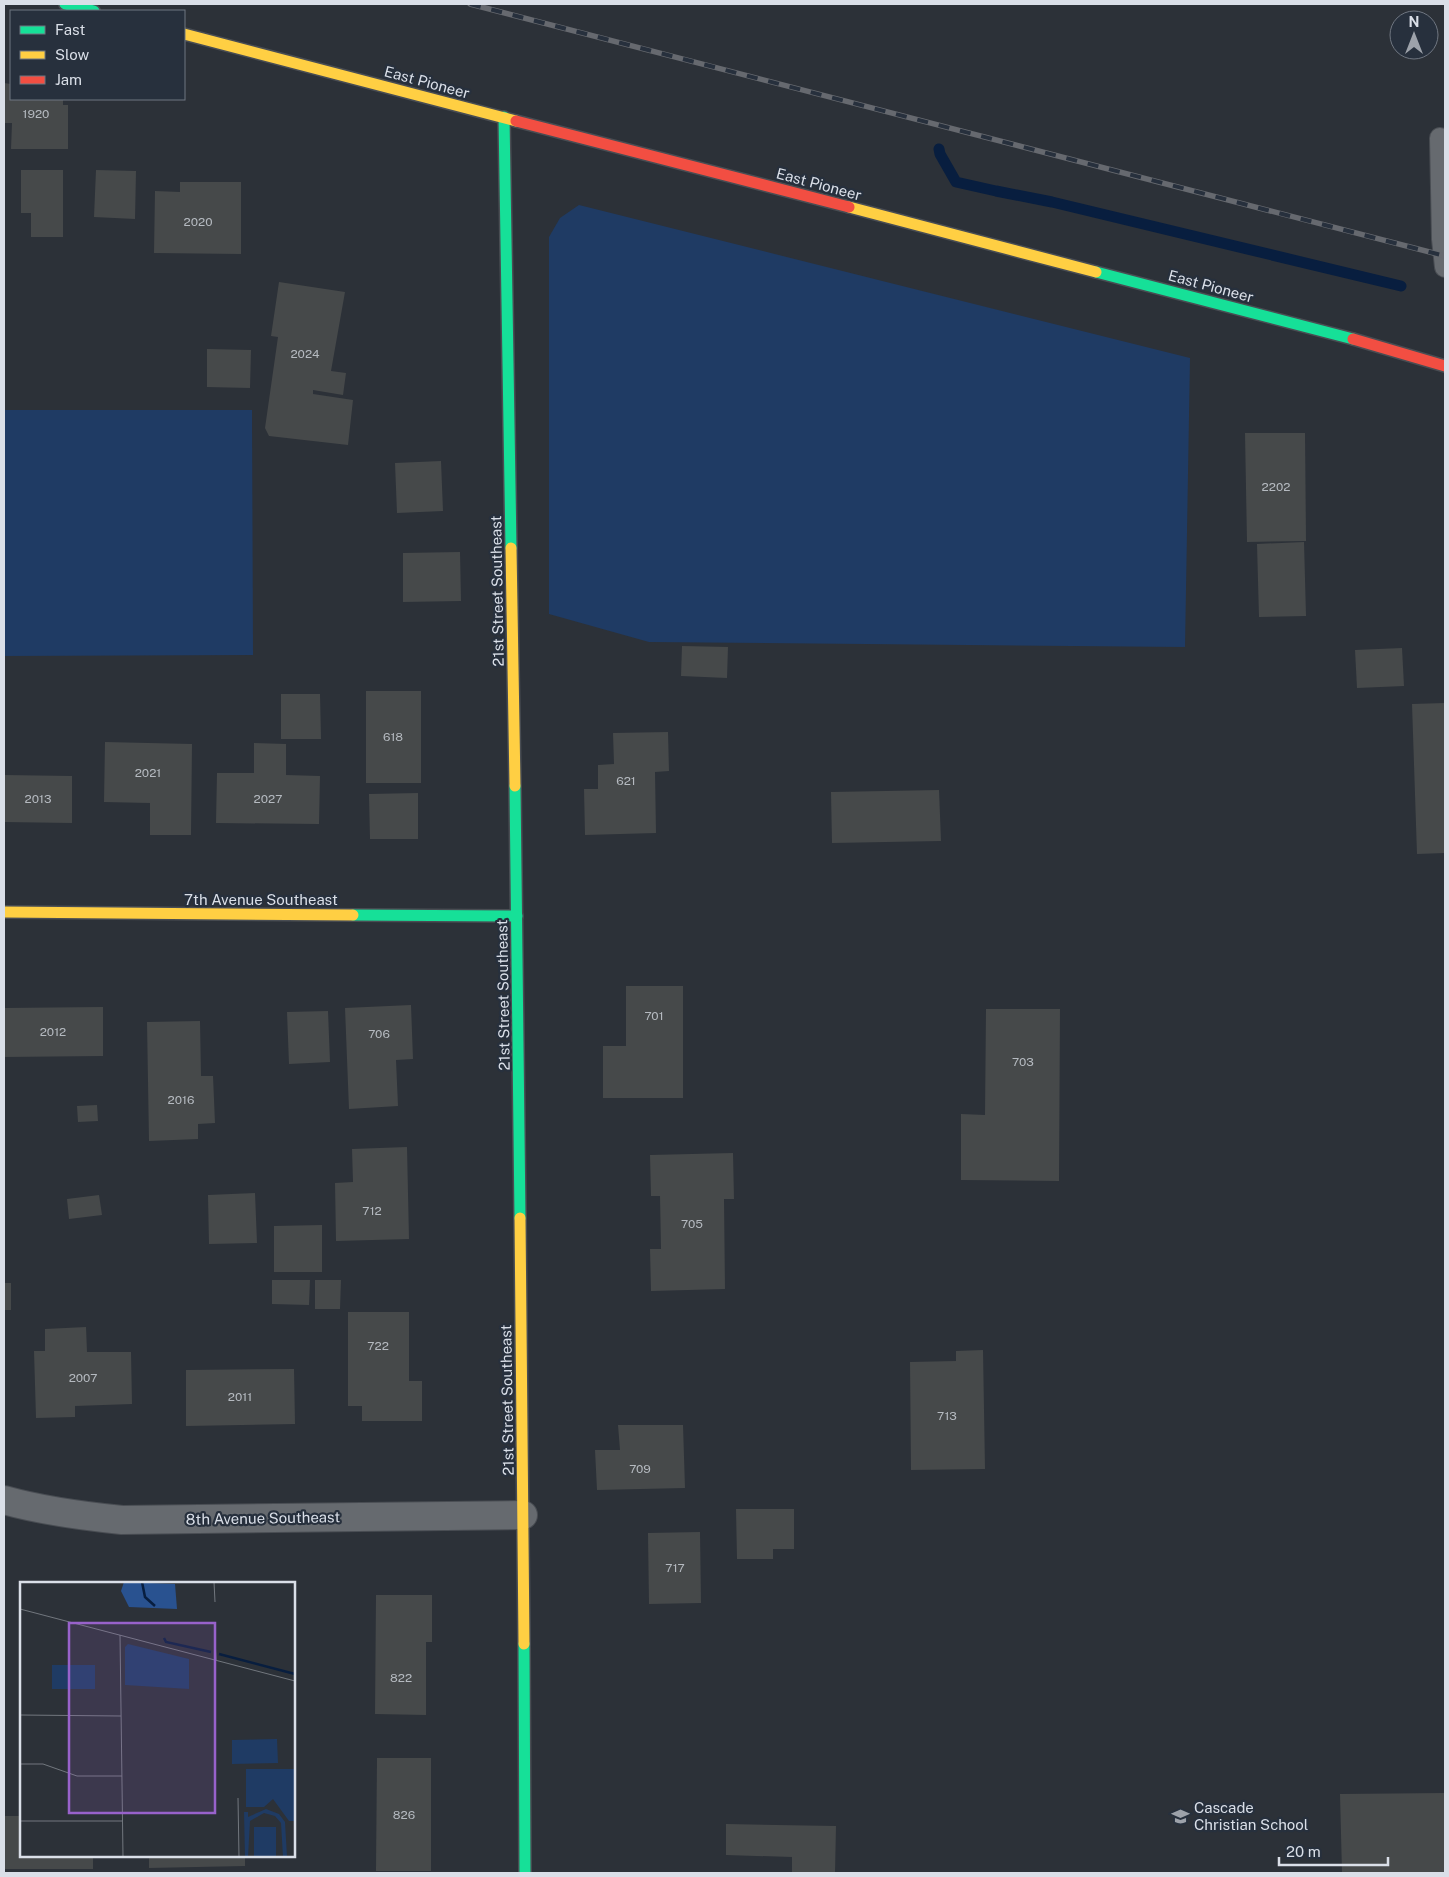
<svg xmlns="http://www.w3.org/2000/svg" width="1449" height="1877" font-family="'Public Sans',sans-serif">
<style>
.green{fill:#1f3b64}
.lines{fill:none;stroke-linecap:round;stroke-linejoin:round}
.stream{stroke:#081e3f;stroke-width:11}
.building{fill:#46494a}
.lane-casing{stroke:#494d53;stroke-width:22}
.street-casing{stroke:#494d53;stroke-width:30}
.fast-casing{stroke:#494d53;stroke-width:14}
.slow-casing{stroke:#494d53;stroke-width:14}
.jam-casing{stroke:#494d53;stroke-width:14}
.lane{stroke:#666a6f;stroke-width:20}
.street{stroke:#666a6f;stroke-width:28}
.fast{stroke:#16e098;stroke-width:11}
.slow{stroke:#ffcf43;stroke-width:11}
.jam{stroke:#f24e42;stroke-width:11}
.rail-casing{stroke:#66696f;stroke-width:5.5}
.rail{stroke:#27303d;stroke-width:4;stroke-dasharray:11;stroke-linecap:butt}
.labels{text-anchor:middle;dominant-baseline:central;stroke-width:4.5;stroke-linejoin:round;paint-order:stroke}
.number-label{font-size:12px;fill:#b5bac0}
.street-label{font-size:15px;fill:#dadfe8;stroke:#27303d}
.poi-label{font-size:15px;fill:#dadfe8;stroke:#27303d;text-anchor:start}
.inset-river{fill:none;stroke:#081e3f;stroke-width:2.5}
.inset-road{fill:none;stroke:#72777e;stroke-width:1}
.view{fill:#9862cb;fill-opacity:0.15;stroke:#9862cb;stroke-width:2.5}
.inset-edge{fill:none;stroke:#dadfe8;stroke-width:2.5}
</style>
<rect width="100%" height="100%" fill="#2c3138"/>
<g class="green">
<path d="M579,205L1190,358L1185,647L649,642L549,614V237L560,218Z"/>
<path d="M4,410H252L253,655L4,656Z"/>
</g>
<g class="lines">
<path class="stream" d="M939,149L940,154L956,182L996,191L1052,202L1401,286"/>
</g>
<g class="building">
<path d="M4,83L11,84V99H63V105H68V149H11L12,123H4Z"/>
<path d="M21,170H63V237H31V213H21Z"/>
<path d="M96,170L136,171L135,219L94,217Z"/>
<path d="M180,182H241V254L154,253L155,191L180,192Z"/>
<path d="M279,282L345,292L331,371L346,373L343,395L313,390V394L353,400L348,445L269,436L265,428L278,337L271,336Z"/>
<path d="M207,349L251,350L250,388L207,387Z"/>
<path d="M1245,433H1305L1306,541L1247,542Z"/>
<path d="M441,461L443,511L397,513L395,463Z"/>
<path d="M1304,542L1306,616L1259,617L1257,544Z"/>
<path d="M460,552L461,601L403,602V553Z"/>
<path d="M682,646L728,647L727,678L681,676Z"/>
<path d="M1402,648L1404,686L1357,688L1355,650Z"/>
<rect x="366" y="691" width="55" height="92"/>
<path d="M281,694H320L321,739H281Z"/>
<path d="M1445,703V853L1417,854L1412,704Z"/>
<path d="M668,732L669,771L655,772L656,833L585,835L584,789H598V765L614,764L613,733Z"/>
<path d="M105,742L192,744L191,835H150V803L104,802Z"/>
<path d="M254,743L286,744V775L320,776L319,824L216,823L217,773H254Z"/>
<path d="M4,775L72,776V823L4,822Z"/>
<path d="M939,790L941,841L832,843L831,792Z"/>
<path d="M418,793V839H370L369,794Z"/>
<path d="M626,986H683V1098H603V1046H626Z"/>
<path d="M411,1005L413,1059L396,1060L398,1106L349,1109L345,1008Z"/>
<path d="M103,1007V1056L4,1057V1008Z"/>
<path d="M986,1009H1060L1059,1181L961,1180V1114L985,1115Z"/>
<path d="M328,1011L330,1062L289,1064L287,1012Z"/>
<path d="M200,1021L201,1076H213L215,1123L198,1124V1139L149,1141L147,1022Z"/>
<path d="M97,1105L98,1121L78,1122L77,1106Z"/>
<path d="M407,1147L409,1239L336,1241L335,1183L353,1182L352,1149Z"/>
<path d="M733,1153L734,1199H724L725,1289L651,1291L650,1249H661L660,1196H651L650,1155Z"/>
<path d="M255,1193L257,1243L209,1244L208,1195Z"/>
<path d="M99,1195L102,1215L69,1219L67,1199Z"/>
<path d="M322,1225V1272H274V1226Z"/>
<path d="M272,1280H310L309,1305L272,1304Z"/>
<path d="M315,1280H341L340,1309H315Z"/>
<rect x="4" y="1283" width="7" height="27"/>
<path d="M348,1312H409V1381H422V1421H362V1406H348Z"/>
<path d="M86,1327L87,1352H131L132,1404L75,1406V1417L36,1418L34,1351H45V1329Z"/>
<path d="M983,1350L985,1469L911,1470L910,1362L956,1361V1351Z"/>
<path d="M294,1369L295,1424L186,1426V1370Z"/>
<path d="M618,1425H683L685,1488L597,1490L595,1450H620Z"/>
<path d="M736,1509H794V1549H773V1559H737Z"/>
<path d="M700,1532L701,1603L649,1604L648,1533Z"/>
<path d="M376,1595H432V1642H426V1715L375,1714Z"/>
<path d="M377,1758H431V1871H376Z"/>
<path d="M1445,1793V1873H1342L1340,1794Z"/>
<path d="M4,1816H21V1856H93V1869H4Z"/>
<path d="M726,1824L836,1826L835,1873H792V1857L726,1855Z"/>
<path d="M149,1856H245V1866L149,1868Z"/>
</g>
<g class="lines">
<defs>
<path id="lane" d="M1440,138L1442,239L1445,267"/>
<path id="street" d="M4,1500C43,1511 82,1516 122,1520L523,1515"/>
<g id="fast">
<path d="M65,4L94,11"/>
<path d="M504,117L511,548"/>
<path d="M1096,272L1353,339"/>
<path d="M515,786L520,1218"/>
<path d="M353,915L517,916"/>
<path d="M524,1644L525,1873"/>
</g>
<g id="slow">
<path d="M184,34L516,121"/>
<path d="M849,207L1096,272"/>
<path d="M511,548L515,786"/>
<path d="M4,912L353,915"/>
<path d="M520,1218L524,1644"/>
</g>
<g id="jam">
<path d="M516,121L849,207"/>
<path d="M1353,339L1445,366"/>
</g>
</defs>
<use href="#lane" class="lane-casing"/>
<use href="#street" class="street-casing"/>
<use href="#fast" class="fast-casing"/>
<use href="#slow" class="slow-casing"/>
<use href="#jam" class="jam-casing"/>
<use href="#lane" class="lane"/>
<use href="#street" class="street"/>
<use href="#fast" class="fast"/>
<use href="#slow" class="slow"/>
<use href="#jam" class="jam"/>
<defs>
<path id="rail" d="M470,4L1445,256"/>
</defs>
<use href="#rail" class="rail-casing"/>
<use href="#rail" class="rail"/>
</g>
<defs>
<symbol id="school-bare" viewBox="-9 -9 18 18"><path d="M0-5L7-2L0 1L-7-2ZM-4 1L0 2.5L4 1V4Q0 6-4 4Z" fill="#9da2aa" stroke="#27303d" stroke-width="2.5" paint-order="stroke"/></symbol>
</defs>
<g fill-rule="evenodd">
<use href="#school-bare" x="1168" y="1804" width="25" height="25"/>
</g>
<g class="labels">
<g class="number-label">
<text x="36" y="114">1920</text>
<text x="198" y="222">2020</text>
<text x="305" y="354">2024</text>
<text x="1276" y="487">2202</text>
<text x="393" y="737">618</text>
<text x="148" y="773">2021</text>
<text x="626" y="781">621</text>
<text x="38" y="799">2013</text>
<text x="268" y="799">2027</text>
<text x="654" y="1016">701</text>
<text x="53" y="1032">2012</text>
<text x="379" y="1034">706</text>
<text x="1023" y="1062">703</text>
<text x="181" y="1100">2016</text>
<text x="372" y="1211">712</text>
<text x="692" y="1224">705</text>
<text x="378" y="1346">722</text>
<text x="83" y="1378">2007</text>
<text x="240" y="1397">2011</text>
<text x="947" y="1416">713</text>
<text x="640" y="1469">709</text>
<text x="675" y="1568">717</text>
<text x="401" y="1678">822</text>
<text x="404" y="1815">826</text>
</g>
<g class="street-label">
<text transform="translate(427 82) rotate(15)">East Pioneer</text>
<text transform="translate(819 184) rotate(15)">East Pioneer</text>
<text transform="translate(1211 286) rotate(15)">East Pioneer</text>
<text transform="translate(497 591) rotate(-91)">21st Street Southeast</text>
<text x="261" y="899">7th Avenue Southeast</text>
<text transform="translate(503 995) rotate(-91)">21st Street Southeast</text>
<text transform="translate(507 1400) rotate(-91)">21st Street Southeast</text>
<text transform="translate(263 1518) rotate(-1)">8th Avenue Southeast</text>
</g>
<g class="poi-label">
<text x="1194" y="1807">Cascade<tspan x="1194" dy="17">Christian School</tspan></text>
</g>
</g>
<g transform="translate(20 1582)">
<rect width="275" height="275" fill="#2c3138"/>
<path d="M108,62L169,77V107L105,103V65ZM32,83H75V107H32ZM257,157L258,181L212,182V158ZM226,187H275V239H269L253,217L244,225H226ZM246,227L259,232L265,240L267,275H263L261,241L255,234L244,231L230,239L228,275H225L224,230H228V235ZM234,245H256V275H234Z" fill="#1f3b64"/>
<path d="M104,0L155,2L157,27L109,25L101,9Z" fill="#295290"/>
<path class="inset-river" d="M122,0L125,15L135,24M144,56L146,60L191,70M199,72L275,92"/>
<path class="inset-road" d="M194,0L195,20M0,27L275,99M100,53L103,275M195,55L196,78M0,133L101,134M0,182H23L57,194H102M218,216L219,275M0,239H102"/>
<path class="view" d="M49,41H195V231H49Z"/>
<rect width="275" height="275" class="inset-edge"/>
</g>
<rect width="1449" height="1877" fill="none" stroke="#dadfe8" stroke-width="10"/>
<rect x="10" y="10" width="175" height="90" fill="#27303d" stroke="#6f7681"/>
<rect x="20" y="26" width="25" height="8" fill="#16e098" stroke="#6f7681"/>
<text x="55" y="35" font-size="15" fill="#dadfe8">Fast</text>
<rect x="20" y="51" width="25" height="8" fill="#ffcf43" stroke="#6f7681"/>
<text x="55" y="60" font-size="15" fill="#dadfe8">Slow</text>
<rect x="20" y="76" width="25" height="8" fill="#f24e42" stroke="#6f7681"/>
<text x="55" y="85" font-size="15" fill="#dadfe8">Jam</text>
<g transform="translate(1414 35)"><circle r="24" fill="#27303d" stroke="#6f7681"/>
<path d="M0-4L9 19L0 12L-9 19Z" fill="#9da2aa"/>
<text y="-8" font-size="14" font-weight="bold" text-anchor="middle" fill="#dadfe8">N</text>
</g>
<path d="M1279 1857v8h109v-8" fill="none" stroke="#dadfe8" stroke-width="2.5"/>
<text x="1286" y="1857" font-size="15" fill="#dadfe8" stroke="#27303d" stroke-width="4" paint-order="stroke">20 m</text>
</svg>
